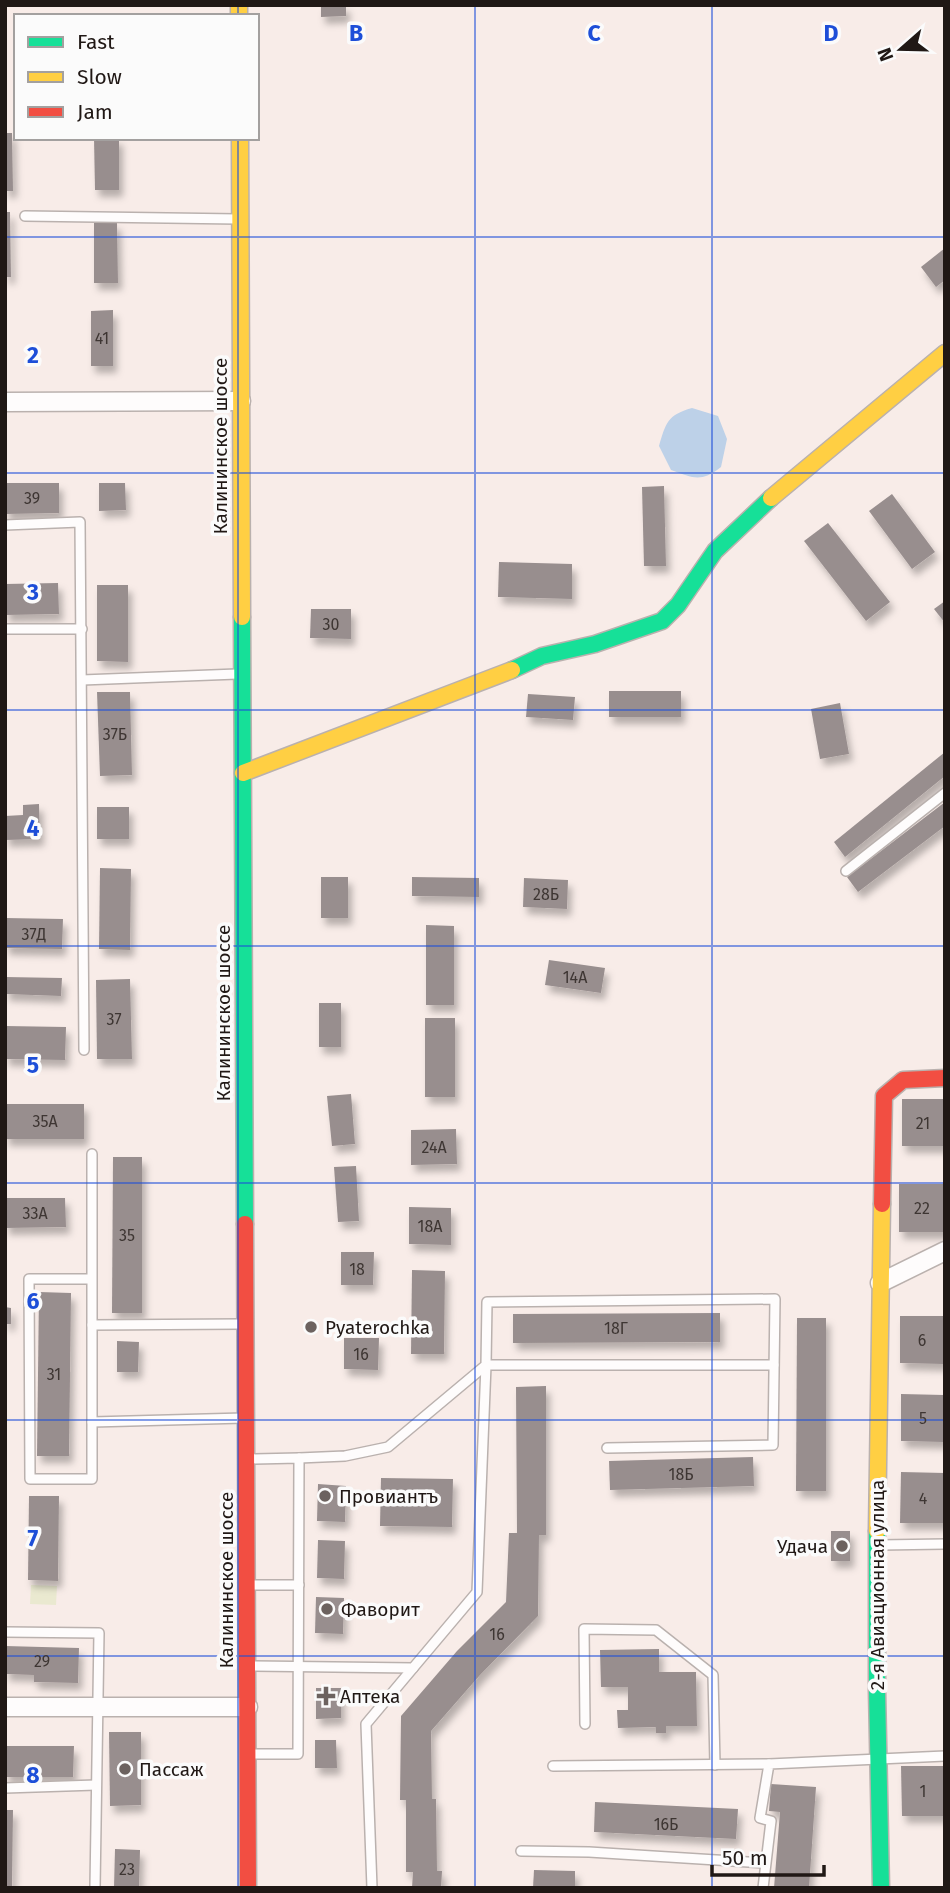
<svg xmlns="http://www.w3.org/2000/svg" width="950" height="1893" font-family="'Fira Sans',sans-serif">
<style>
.green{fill:#eae9d0}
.water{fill:#bdd1e8}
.building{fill:#988e8e;filter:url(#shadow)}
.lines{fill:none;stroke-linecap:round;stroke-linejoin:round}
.lane-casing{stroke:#bab1ae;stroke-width:12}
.street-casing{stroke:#bab1ae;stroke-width:21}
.fast-casing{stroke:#bab1ae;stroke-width:19}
.slow-casing{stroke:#bab1ae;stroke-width:19}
.jam-casing{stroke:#bab1ae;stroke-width:19}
.lane{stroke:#fefcfc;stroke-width:9}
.street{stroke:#fefcfc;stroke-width:18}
.fast{stroke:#16e098;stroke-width:16}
.slow{stroke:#ffcf43;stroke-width:16}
.jam{stroke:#f24e42;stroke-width:16}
.grid{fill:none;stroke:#1d4ed8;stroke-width:2;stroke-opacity:0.55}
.poi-dot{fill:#6c625f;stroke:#fbfbfb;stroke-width:2.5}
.labels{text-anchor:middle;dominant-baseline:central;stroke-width:7;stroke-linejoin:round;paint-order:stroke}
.number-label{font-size:16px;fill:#3e3633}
.street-label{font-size:19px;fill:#201815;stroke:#fbfbfb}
.poi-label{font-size:19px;fill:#201815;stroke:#fbfbfb;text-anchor:start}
.grid-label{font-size:23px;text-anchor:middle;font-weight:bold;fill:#1d4ed8;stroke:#fbfbfb;stroke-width:7;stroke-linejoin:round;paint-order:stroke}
</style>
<defs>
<filter id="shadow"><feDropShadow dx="4" dy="7" stdDeviation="3.5" flood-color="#0004"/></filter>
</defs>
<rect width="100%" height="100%" fill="#f8ece8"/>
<path class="green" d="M31,1585L57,1586L56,1605L30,1604Z"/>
<path class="water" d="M692,408L718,416L727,439L721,467C700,483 694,478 671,470L659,446C666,423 667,415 692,408Z"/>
<g class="building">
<path d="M321,5H346V16L321,17Z"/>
<path d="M5,133H12L13,191H5Z"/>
<path d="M94,138H119V190H95Z"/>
<path d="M5,212H10L11,277H5Z"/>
<path d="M94,223H117L118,283H94Z"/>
<path d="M945,248V280L936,287L921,267Z"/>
<path d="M113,310V366H91V311Z"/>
<path d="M5,483H59V513L5,514Z"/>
<path d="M99,483H125L126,510L99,511Z"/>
<path d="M664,486L666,566H644L642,487Z"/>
<path d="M892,494L935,552L912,569L869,511Z"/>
<path d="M828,523L890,602L866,621L804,541Z"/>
<path d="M499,562L572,564V599L498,597Z"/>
<path d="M58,583L59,614L5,615V584Z"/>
<path d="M97,585H128V662L97,661Z"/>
<path d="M945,601V623L934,609Z"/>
<path d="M311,609H351V639L310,638Z"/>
<rect x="609" y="691" width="72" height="26"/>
<path d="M97,692H130L132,775L100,776Z"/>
<path d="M528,694L575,697L573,720L526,717Z"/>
<path d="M840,703L849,754L820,759L811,709Z"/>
<path d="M945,752V776L845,857L834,842Z"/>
<path d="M945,802V826L858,892L847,877Z"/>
<path d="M39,804L40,839L5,840V816L23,815V805Z"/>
<rect x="97" y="807" width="32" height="32"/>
<path d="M100,868L131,869L130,950L99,949Z"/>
<rect x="321" y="877" width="27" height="41"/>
<path d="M412,877L479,878V897L412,896Z"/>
<path d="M524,878L568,880L567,909L523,907Z"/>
<path d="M5,918L63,919L62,949L5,948Z"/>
<path d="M426,925L454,926V1005H426Z"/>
<path d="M549,960L605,968L601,993L545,985Z"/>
<path d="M5,977L62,978L61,996L5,994Z"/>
<path d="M130,979L132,1059H97L96,980Z"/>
<rect x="319" y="1003" width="22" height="44"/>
<rect x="425" y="1018" width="30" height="79"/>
<path d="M5,1026L66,1027L65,1060L5,1059Z"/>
<path d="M351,1094L355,1144L332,1146L327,1096Z"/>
<rect x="902" y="1099" width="43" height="47"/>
<rect x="5" y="1104" width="79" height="35"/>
<path d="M456,1129L457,1164L411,1165V1130Z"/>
<path d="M113,1157H142V1313H112Z"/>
<path d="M356,1166L359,1221L338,1222L334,1167Z"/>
<rect x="899" y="1184" width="46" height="48"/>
<path d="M5,1198H65L66,1227L5,1228Z"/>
<path d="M409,1207L451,1208V1245L409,1244Z"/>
<path d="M341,1252H374L373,1285H341Z"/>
<path d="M412,1270L445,1271L444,1354H411Z"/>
<path d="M39,1292L71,1293L69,1456H37Z"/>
<path d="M5,1307L11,1308V1324H5Z"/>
<path d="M720,1313V1342L513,1343V1314Z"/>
<path d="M900,1316H945L944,1364L900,1363Z"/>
<path d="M797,1318H826V1491H796Z"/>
<path d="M344,1338H379L378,1370L344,1369Z"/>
<path d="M117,1341L139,1342L138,1372H117Z"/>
<path d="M546,1386V1535H539L538,1616L480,1675L431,1731L432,1799H436L437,1871H442L441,1888H412L413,1872H406V1800H400L401,1716L457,1651L506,1602L509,1533H517L516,1387Z"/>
<path d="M901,1394L944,1395V1442L901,1441Z"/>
<path d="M753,1457L754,1486L610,1490L609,1461Z"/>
<path d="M901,1472L945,1473V1523H900Z"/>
<path d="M381,1478L453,1479L452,1527L380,1526Z"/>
<path d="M318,1484L346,1486L345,1522L317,1521Z"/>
<path d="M29,1496H59L58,1581L28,1580Z"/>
<rect x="831" y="1531" width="19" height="30"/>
<path d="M318,1540L345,1541L344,1579L317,1578Z"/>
<path d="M316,1597L344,1598L343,1634L315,1633Z"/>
<path d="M5,1646L79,1648L78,1683L34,1682V1675L5,1674Z"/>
<path d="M659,1649V1672H696L697,1726H666V1733H656V1727L618,1728L617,1710H628V1687H601L600,1650Z"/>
<path d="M316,1688H341V1718L316,1719Z"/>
<path d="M109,1732H141V1805L110,1806Z"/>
<path d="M315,1740H336L337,1768H315Z"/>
<path d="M5,1746H74L73,1777H5Z"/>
<path d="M901,1766H945V1816H902Z"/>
<path d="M771,1784L816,1787L809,1888H774L780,1812L769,1811Z"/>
<path d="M595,1802L738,1809L736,1839L594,1832Z"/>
<path d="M5,1810H13L12,1888H5Z"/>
<path d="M115,1849L140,1850L139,1888H114Z"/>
<path d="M534,1870L575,1871V1888H533Z"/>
</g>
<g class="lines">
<defs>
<g id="lane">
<path d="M25,216L238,219"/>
<path d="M5,525L80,522L84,1050"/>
<path d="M5,629H82"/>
<path d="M82,680L237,674"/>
<path d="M846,871L945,793"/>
<path d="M92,1279H29L30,1479H92V1154"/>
<path d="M92,1325L241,1324"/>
<path d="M92,1422L244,1418"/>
<path d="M299,1458L345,1456L388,1447L486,1365L487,1302L775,1299L773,1445L607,1448"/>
<path d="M248,1459L299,1458L298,1754H253"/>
<path d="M880,1545L945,1544"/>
<path d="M251,1585H299"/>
<path d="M5,1632L99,1633L95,1888"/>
<path d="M249,1666L413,1668L477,1592L486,1365H774"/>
<path d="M585,1724L584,1629L656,1630L713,1675L715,1765"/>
<path d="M553,1766L769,1764"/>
<path d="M5,1788L96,1785"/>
<path d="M521,1851L589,1852L765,1863"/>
<path d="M372,1888L366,1724L413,1668"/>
<path d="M763,1888L771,1821L760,1818L769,1764L945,1756"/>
</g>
<g id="street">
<path d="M5,402L241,401"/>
<path d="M880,1283L945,1251"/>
<path d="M5,1707H248"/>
</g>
<g id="fast">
<path d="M242,617L245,1224"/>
<path d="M512,670L542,656L595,644L662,621L678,605L715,551L771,498"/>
<path d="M877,1531V1690L881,1888"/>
</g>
<g id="slow">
<path d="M239,5V16"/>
<path d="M240,138L242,617"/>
<path d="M771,498L945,353"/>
<path d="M243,773L512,670"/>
<path d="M877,1531L882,1204"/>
</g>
<g id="jam">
<path d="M882,1204L884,1096L903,1080L945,1078"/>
<path d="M245,1224L248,1888"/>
</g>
</defs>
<use href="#lane" class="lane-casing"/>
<use href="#street" class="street-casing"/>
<use href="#fast" class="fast-casing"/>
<use href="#slow" class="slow-casing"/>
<use href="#jam" class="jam-casing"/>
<use href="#lane" class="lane"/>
<use href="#street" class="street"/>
<use href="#fast" class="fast"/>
<use href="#slow" class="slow"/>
<use href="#jam" class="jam"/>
</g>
<path class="grid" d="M238,5V16M475,5V1888M712,5V1888M238,138V1888M5,237H945M5,473H945M5,710H945M5,946H945M5,1183H945M5,1420H945M5,1656H945"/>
<g class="poi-dot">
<circle cx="311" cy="1327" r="7"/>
<circle cx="325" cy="1496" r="7"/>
<circle cx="842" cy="1546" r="7"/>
<circle cx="327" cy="1609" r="7"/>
<path d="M322.5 1685.5h7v7h7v7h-7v7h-7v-7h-7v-7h7z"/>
<circle cx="125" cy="1769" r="7"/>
</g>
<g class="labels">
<g class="number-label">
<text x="102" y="338">41</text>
<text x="32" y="498">39</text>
<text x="331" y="624">30</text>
<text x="115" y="734">37Б</text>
<text x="546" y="894">28Б</text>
<text x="34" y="934">37Д</text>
<text x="575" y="977">14А</text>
<text x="114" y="1019">37</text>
<text x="45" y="1121">35А</text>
<text x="923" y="1123">21</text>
<text x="434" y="1147">24А</text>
<text x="922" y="1208">22</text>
<text x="35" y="1213">33А</text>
<text x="430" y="1226">18А</text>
<text x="127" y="1235">35</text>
<text x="357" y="1269">18</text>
<text x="616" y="1328">18Г</text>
<text x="922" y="1340">6</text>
<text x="361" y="1354">16</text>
<text x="54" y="1374">31</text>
<text x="923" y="1418">5</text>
<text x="681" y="1474">18Б</text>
<text x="923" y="1498">4</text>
<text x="497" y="1634">16</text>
<text x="42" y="1661">29</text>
<text x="923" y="1791">1</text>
<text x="666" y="1824">16Б</text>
<text x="127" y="1869">23</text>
</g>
<g class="street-label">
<text transform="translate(220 446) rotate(-90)">Калининское шоссе</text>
<text transform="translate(223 1013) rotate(-90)">Калининское шоссе</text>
<text transform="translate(226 1580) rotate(-90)">Калининское шоссе</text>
<text transform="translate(877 1585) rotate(-90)">2-я Авиационная улица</text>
</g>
<g class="poi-label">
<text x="325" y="1327">Pyaterochka</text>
<text x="339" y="1496">Провиантъ</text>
<text x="828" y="1546" text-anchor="end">Удача</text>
<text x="341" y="1609">Фаворит</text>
<text x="340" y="1696">Аптека</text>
<text x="139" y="1769">Пассаж</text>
</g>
</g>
<g class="grid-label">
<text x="356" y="41">B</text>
<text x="594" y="41">C</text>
<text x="831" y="41">D</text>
<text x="33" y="363">2</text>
<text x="33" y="600">3</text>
<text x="33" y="836">4</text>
<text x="33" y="1073">5</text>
<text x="33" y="1309">6</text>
<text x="33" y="1546">7</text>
<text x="33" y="1783">8</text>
</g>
<rect width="950" height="1893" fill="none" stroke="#201815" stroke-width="14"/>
<rect x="14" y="14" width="245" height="126" fill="#fbfbfb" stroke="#a3a09f" stroke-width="2"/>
<rect x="28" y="37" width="35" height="10" fill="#16e098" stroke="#a3a09f" stroke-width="2"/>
<text x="77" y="49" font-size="21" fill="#201815">Fast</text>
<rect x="28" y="72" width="35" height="10" fill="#ffcf43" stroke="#a3a09f" stroke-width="2"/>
<text x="77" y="84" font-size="21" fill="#201815">Slow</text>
<rect x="28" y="107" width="35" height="10" fill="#f24e42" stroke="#a3a09f" stroke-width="2"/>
<text x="77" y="119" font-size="21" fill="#201815">Jam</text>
<g transform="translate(901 49) rotate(250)" stroke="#fbfbfb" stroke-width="5" paint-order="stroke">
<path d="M0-5L12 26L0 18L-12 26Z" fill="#201815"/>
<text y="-10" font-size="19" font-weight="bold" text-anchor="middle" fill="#201815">N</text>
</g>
<path d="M712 1865v10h112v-10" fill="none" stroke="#201815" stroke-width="3.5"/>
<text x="722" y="1865" font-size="21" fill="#201815" stroke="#fbfbfb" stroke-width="5" paint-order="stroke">50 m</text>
</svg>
